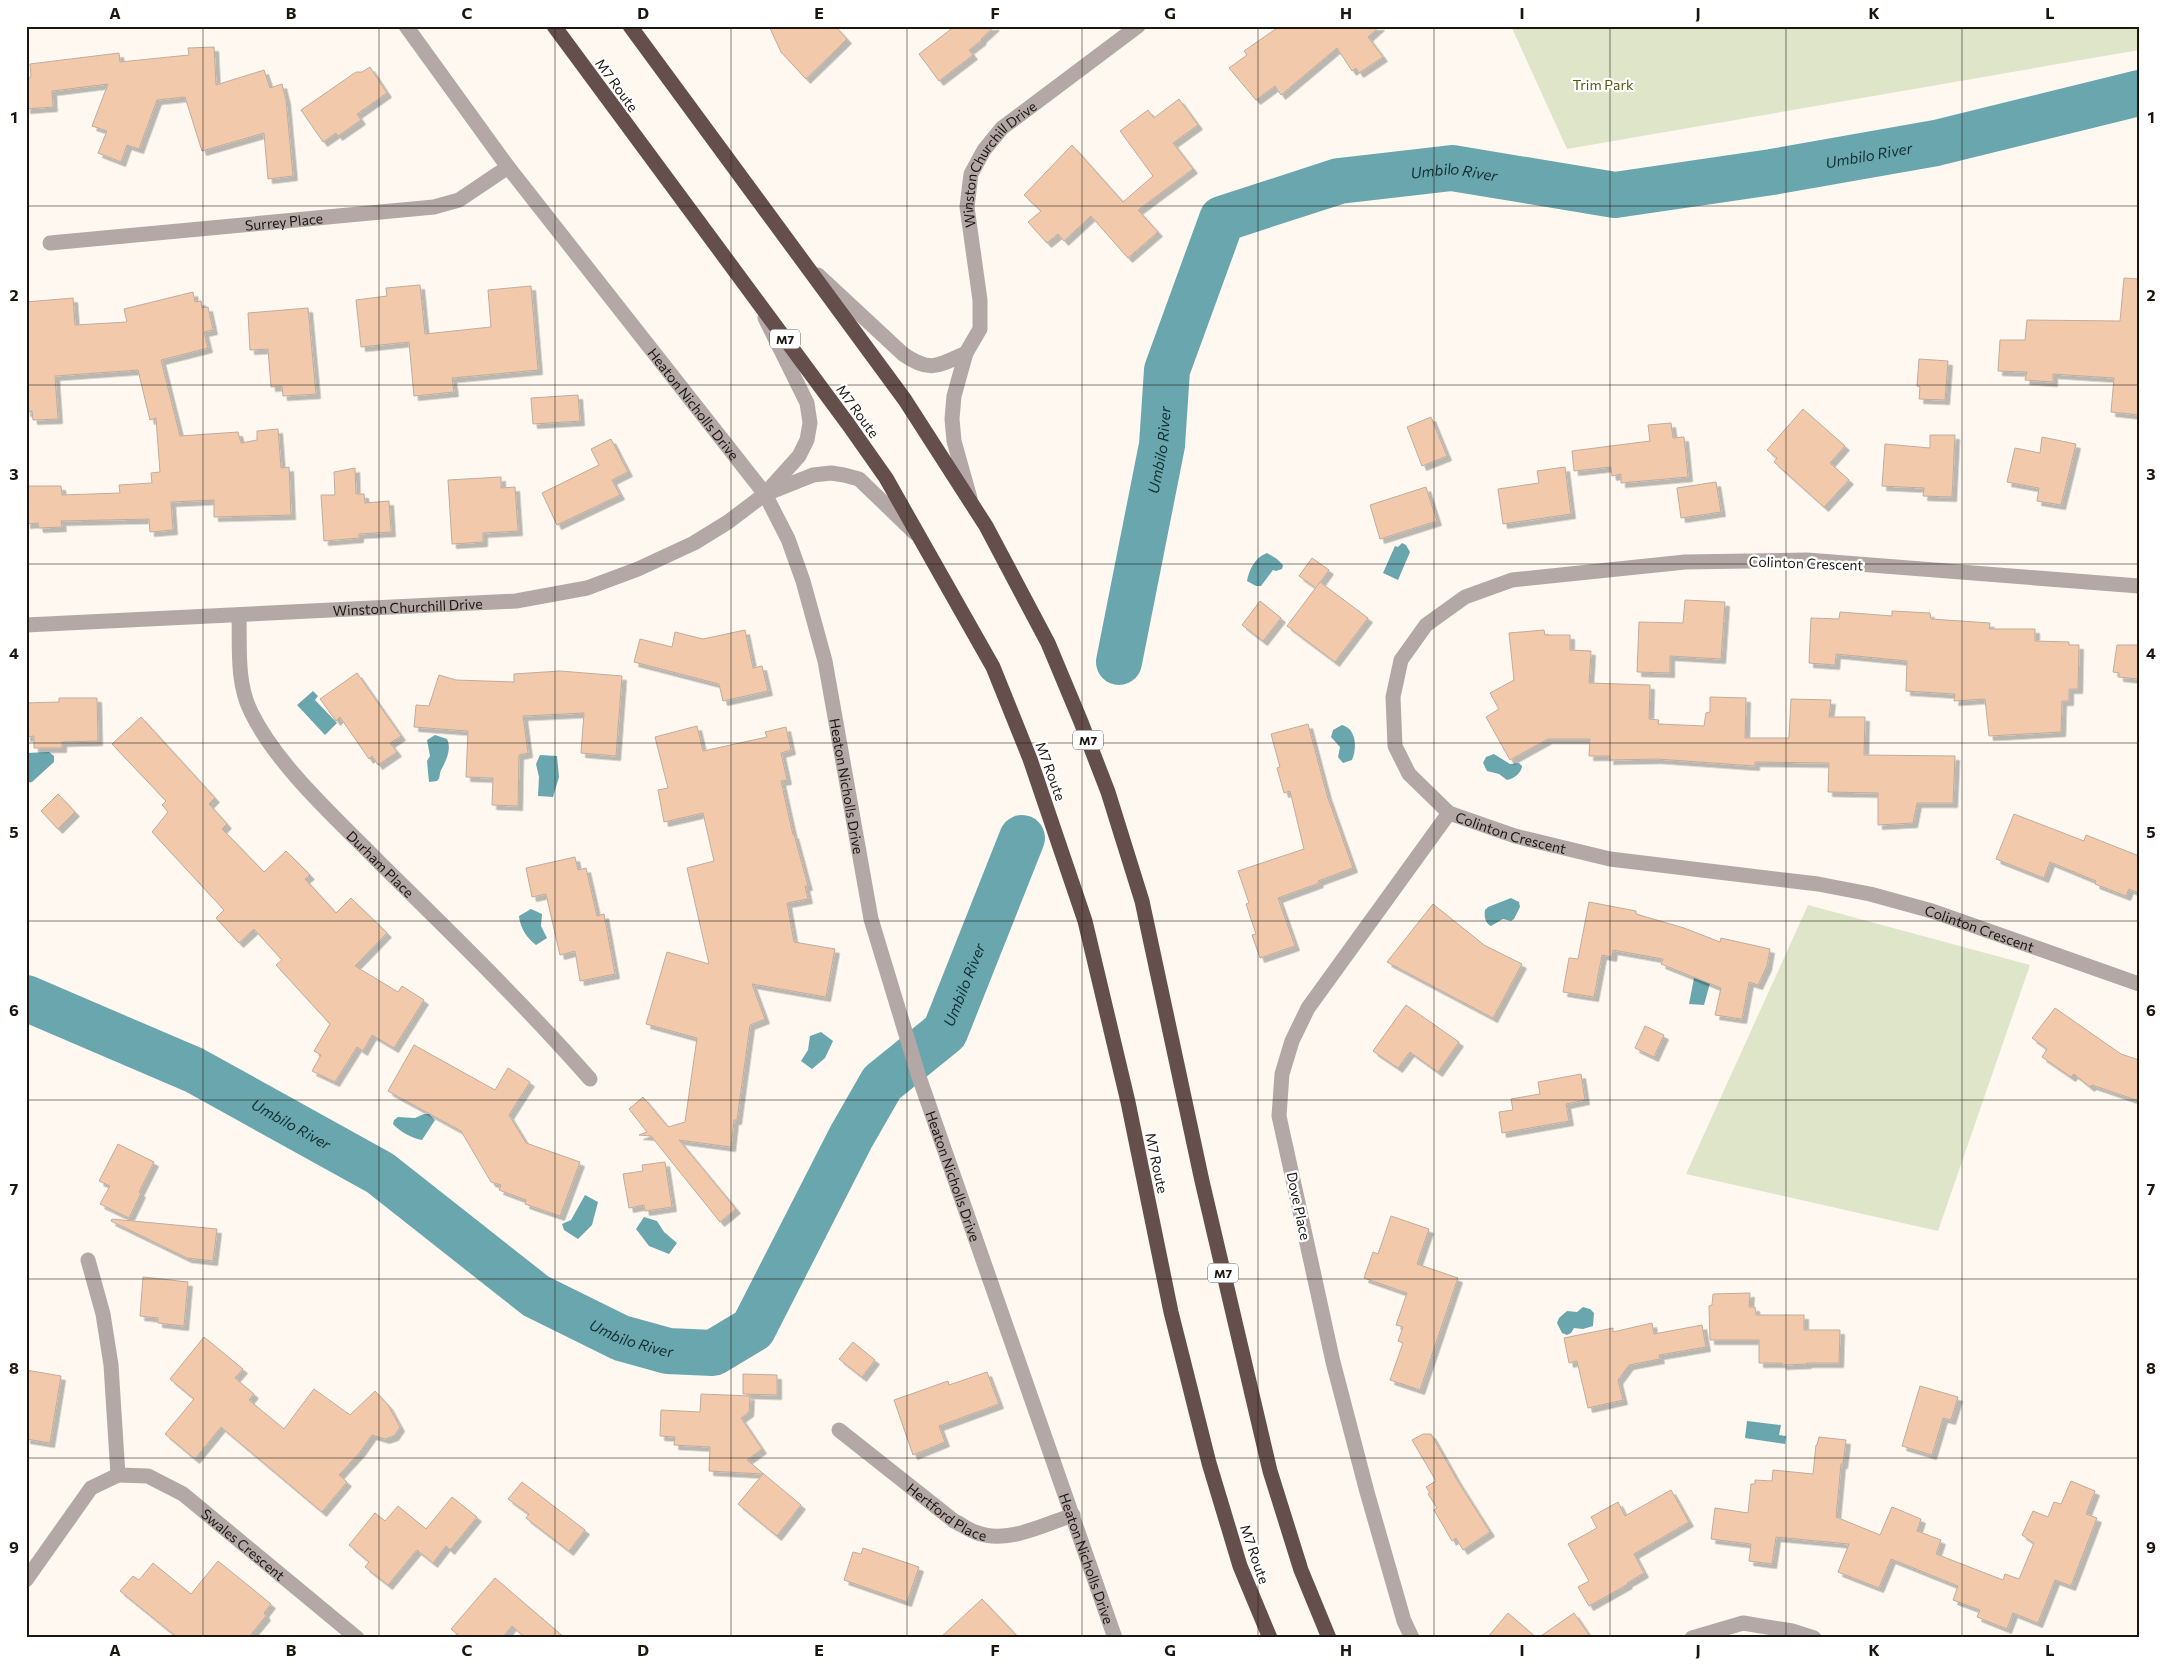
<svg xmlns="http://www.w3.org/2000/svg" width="2165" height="1664" font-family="Commissioner,sans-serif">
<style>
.green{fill:#dfe5c9}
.water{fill:#6aa6ae}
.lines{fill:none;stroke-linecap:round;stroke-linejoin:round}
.river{stroke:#6aa6ae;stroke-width:46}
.building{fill:#f3c9ab;stroke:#c0ac9e;filter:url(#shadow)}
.minor{stroke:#b4a8a7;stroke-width:15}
.highway{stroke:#654f4c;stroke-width:15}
.grid{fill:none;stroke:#1c1610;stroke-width:1;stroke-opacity:0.55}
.labels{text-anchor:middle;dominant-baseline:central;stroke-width:4.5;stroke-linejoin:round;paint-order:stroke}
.shield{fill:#fff;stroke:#605c58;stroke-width:1}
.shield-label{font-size:12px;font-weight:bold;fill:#1c1610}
.park-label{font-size:14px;fill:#515911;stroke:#fff}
.street-label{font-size:14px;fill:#1c1610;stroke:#fff}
.water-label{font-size:15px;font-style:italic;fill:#113034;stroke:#fff}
.neatline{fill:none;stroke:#1c1610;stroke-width:2}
.grid-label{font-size:16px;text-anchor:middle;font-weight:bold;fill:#1c1610}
</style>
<defs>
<filter id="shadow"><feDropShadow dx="4.5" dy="4.5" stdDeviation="0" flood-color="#0004"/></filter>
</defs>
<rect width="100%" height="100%" fill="#fef8f0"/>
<g class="green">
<path d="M1511,26H2139V50L1567,149Z"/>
<path d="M1808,905L2030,965L1938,1231L1686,1174Z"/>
</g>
<g class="water">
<path d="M1402,543L1406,545L1410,552L1398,580L1383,573L1395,546L1398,547Z"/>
<path d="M1267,553L1277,559L1283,565L1282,569L1276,571L1273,570L1261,586H1256L1247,581C1249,570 1255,557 1267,553Z"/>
<path d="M313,691L318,696L315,700L337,723L325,735L297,705Z"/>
<path d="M1342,725C1357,729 1357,749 1352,760L1343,763L1338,757L1340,747L1331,737L1333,730Z"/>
<path d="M435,735L447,739C452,749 446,761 441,770C439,774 441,777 437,781L429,782L427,761L430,756L427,740Z"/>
<path d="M49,752L54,756V762L32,782L26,783V753Z"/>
<path d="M1494,754L1510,764L1519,763L1522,766C1522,772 1514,779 1507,780L1499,774L1487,771L1483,763L1486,757Z"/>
<path d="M540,755L557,756L559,777L553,797L538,796L539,777L536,764Z"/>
<path d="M1511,898L1519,902L1520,907L1514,919L1511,921L1503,919L1491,926C1485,923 1484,916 1485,910L1488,907Z"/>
<path d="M531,909L542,914L541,926L547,938L536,945C527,938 520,928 519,916Z"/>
<path d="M1694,978L1710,983L1704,1005L1689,1004Z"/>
<path d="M821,1032L833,1041L825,1058L812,1069L801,1061L808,1050L810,1036Z"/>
<path d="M424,1114H429L435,1120L422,1140C413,1139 399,1131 393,1124L394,1120L398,1117L415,1118Z"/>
<path d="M585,1195L598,1202L592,1225L578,1239L564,1230L562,1224L571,1220Z"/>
<path d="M644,1217L657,1221L664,1232L677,1243L669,1254L649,1246L636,1229Z"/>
<path d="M1583,1307L1590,1309L1594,1313L1593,1326L1583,1329L1574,1328L1571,1333L1567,1335L1562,1333L1557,1323L1559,1318L1567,1311L1577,1312Z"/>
<path d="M1747,1421L1781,1425L1779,1435L1786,1436L1785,1444L1745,1438Z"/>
</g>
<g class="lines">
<g class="river">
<path id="s1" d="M1119,662L1162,445L1167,370L1222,219L1339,181L1452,168L1615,195L1772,172L1936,143L2139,93"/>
<path id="s2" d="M26,998L194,1070L380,1173L536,1296L621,1338L668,1351L713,1353L753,1329L851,1137L882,1083L945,1032L1022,838"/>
</g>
</g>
<g class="building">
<path d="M769,26H835L847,39L806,79L781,52Z"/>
<path d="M955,26H995L981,39L982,40L969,50L973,55L939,81L919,54Z"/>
<path d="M1280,26H1380L1368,37L1383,57L1359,73L1356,68L1352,71L1337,48L1281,95L1275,86L1256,100L1229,68L1247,55L1244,51Z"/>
<path d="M214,47L216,85L264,70L270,88L282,84L286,100L293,176L268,179L264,133L202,151L185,97L157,100L139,149L127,145L121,162L98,153L107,131L92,126L108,84L52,91L53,107L26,109V78L31,77L30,64L119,53L120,62L189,55L188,48Z"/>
<path d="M370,67L387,93L357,114L361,120L338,136L336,133L323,142L301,110L356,72H362Z"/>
<path d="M1179,99L1198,125L1173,143L1193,169L1138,210L1158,232L1128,258L1091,216L1064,241L1058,234L1047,243L1028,222L1041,211L1024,195L1072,145L1123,202L1153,176L1120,131L1148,110L1154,118Z"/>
<path d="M2124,278L2139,279V415L2111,412L2114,378L2053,374V382L2025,380L2027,372L1998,371L2000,340H2025L2027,320L2120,321Z"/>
<path d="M420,285L425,334L491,327L488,290L531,286L538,370L452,378L454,392L414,396L409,342L361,347L356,300L387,296L386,288Z"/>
<path d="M193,292L195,302L201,301L202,308L208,307L213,330L204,332L208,348L161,360L180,436L238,432L241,443L257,440V431L278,429L281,468L289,467L291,515L214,517V500L171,502L173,530L150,532L149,519L61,521L62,527L39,528L38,523L26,524V486H61L62,495L120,493L119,485L152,483L151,473L160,472L156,418L150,420L138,370L55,376L58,419L33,420L32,411L26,412V302L73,298L75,325L127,322L124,309Z"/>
<path d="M308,308L316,394L283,396L282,386L271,387L268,349L250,350L248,313Z"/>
<path d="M1919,359L1948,361L1945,400L1919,399L1920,387L1917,386Z"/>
<path d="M578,395L580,421L533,424L531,398Z"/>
<path d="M1803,409L1845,446L1830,463L1849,480L1824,507L1774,462L1777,458L1767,450Z"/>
<path d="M1431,417L1447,456L1422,466L1407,427Z"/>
<path d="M1671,423L1673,438L1684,437L1688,477L1621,483V474L1612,476L1611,467L1574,471L1572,451L1650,441L1648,425Z"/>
<path d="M1930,435H1955L1952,497L1923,496L1924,488L1882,486L1885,444L1930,448Z"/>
<path d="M2042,437L2076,444L2061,505L2037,501L2039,488L2007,482L2015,448L2040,453Z"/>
<path d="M611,439L628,472L612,480L620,495L557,525L542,493L599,465L591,449Z"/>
<path d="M1565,467L1571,514L1503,524L1498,489L1539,483L1537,471Z"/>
<path d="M355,468L356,494H364L365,503L389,501L391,532L359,534V538L324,541L321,495H335L334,472Z"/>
<path d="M501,477V488L515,487L518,531L483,533V542L452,544L448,480Z"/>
<path d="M1716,482L1721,512L1681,518L1677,488Z"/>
<path d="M1426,487L1437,521L1380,539L1370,505Z"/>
<path d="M1312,558L1329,570L1316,588L1299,576Z"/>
<path d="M1320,582L1368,618L1335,662L1287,626Z"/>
<path d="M1685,600L1725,602L1721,659L1670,656V673L1637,672L1639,622L1683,623Z"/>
<path d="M1260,601L1281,618L1263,641L1242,625Z"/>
<path d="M1892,611L1930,613L1931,619L1990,623L1989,629H2035V641L2069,642V645H2079L2078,689H2069V701H2062L2061,732L1989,736L1985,699L1954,701L1955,694L1906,691L1907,661L1836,654L1835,665L1809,663L1811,618L1839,619L1840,612L1892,616Z"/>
<path d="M745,630L753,668L762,666L768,691L723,701L719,684L634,662L640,639L672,647L675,632L703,639Z"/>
<path d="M1544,630L1545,635H1570V650L1591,651L1589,683L1650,685L1649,719L1659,720L1658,724L1704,726L1706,713L1710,712V697L1746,698L1745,738H1789L1791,699L1831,700L1829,717H1865L1864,755L1955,756L1953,803H1917L1913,823L1878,825V793L1828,792L1829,763L1755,762V766L1657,759L1609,760L1610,756H1589L1590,739H1548L1510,760L1486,717L1499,709L1490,693L1514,680L1509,633Z"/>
<path d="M2117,645H2139V679L2119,677V673L2113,672Z"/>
<path d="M560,671L622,676L616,756L581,753L584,713L523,716L528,753L519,755L518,806L492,805L493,778L466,777L468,731L414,727L416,705L429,706L439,675L456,680L514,682V674Z"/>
<path d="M357,673L401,736L390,743L397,752L378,765L372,756L369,759L340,717L336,721L320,699Z"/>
<path d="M59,698H97L98,741L62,742V748H34V736L26,737V703L59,702Z"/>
<path d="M141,717L215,798L209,804L227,824L222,829L264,872L286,851L310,875L305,879L336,913L351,898L387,933L355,966L398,992L402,986L424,1000L394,1048L372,1035L363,1051L357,1047L335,1082L312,1071L321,1055L314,1051L330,1024L276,965L282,960L254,929L239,943L216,918L224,910L152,832L168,812L162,805L166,801L112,744Z"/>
<path d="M1308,724L1327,795L1353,868L1318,881L1319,883L1278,898L1295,946L1260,958L1252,935L1256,934L1246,904L1249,903L1238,871L1304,849L1290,791L1284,793L1277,768L1280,767L1271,734Z"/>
<path d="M697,726L703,751L767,737L765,732L786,727L791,750L781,753L787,780L781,781L793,835L794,834L808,886H805L808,899L787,903L794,942L835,949L826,997L752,984L765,1019L750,1025L737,1120H734L731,1147L679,1140L736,1209L720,1222L651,1136L639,1135L647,1132L629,1109L643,1097L668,1127L685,1122L697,1038L646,1024L667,952L709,964L687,868L714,861L703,813L664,822L658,790L668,788L655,737Z"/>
<path d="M58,794L75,812L58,829L41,811Z"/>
<path d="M2014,814L2084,841L2086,835L2139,856V893L2129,889L2126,896L2095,884L2096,881L2050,862L2044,878L1996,859Z"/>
<path d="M575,857L578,870L586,868L597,916L604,914L615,974L580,981L575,951L560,955L546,894L532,897L526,868Z"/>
<path d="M1589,902L1636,911V914L1684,928L1720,942L1721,938L1770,949L1767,966L1758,985L1749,982L1742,1019L1715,1015L1721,988L1661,964L1663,959L1613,950L1612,957L1602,955L1594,997L1563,992L1569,958L1578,959Z"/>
<path d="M1433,904L1484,945L1522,964L1493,1018L1387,962Z"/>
<path d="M1406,1005L1459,1042L1438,1072L1410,1052L1398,1068L1373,1051Z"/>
<path d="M2055,1008L2121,1054L2139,1060V1101L2092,1085L2090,1087L2074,1074L2071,1077L2042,1057L2047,1049L2032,1038Z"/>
<path d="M1645,1026L1664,1035L1654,1057L1635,1048Z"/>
<path d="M414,1045L495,1090L508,1068L530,1082L509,1115L526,1143L580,1162L560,1216L525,1204L526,1200L499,1190L501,1185L491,1182L461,1131L388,1091Z"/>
<path d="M1581,1074L1585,1100L1566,1104L1569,1121L1502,1133L1499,1112L1513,1110L1511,1099L1540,1094L1538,1082Z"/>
<path d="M118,1144L154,1162L139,1192L141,1193L129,1218L100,1204L110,1186L99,1181Z"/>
<path d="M665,1162L672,1207L645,1211L644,1205L629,1208L623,1174L643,1171L642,1165Z"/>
<path d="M1391,1216L1429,1229L1417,1264L1458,1278L1420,1390L1390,1380L1403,1343L1398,1341L1403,1327L1396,1325L1407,1293L1364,1278L1373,1252L1378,1254Z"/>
<path d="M112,1219L217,1229L213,1261L187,1258L111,1221Z"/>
<path d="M143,1277L188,1282L184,1326L158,1323V1318L140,1316Z"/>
<path d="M1750,1293L1749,1307H1755L1756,1315H1804V1330H1840L1839,1363H1807V1364L1782,1365V1363H1759V1340H1710L1709,1306L1712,1305L1713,1294Z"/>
<path d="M1652,1323L1654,1334L1702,1325L1706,1347L1659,1355L1660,1359L1629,1365L1618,1380L1623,1400L1588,1408L1577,1361L1569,1363L1564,1338L1613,1328V1332Z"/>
<path d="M204,1337L243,1369L235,1378L254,1394L249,1400L284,1429L314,1389L350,1415L375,1391L388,1405L400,1427L394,1436L385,1439L372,1435L360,1452L339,1475L347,1482L322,1512L221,1427L195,1459L165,1434L194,1399L170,1379Z"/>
<path d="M853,1342L875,1360L862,1377L839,1359Z"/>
<path d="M26,1370L61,1376L50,1443L26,1439Z"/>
<path d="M987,1372L999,1404L939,1426L945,1442L913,1455L894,1400L948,1381L949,1385Z"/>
<path d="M743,1374L777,1375V1395L743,1394Z"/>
<path d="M1920,1386L1958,1397L1951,1420L1943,1418L1932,1455L1902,1446Z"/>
<path d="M701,1394L750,1396L749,1412L741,1418L762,1449L747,1460L801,1505L777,1536L738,1504L763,1474L709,1471L710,1447L674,1445L675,1437L660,1436L661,1410L700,1412Z"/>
<path d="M1423,1434H1431L1457,1480L1490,1532L1463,1550L1456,1538L1452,1541L1434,1510L1437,1508L1428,1494L1430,1493L1426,1487L1436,1481L1412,1440Z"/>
<path d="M1819,1437L1846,1440L1843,1464H1841L1836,1517L1880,1535L1892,1507L1921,1519L1917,1531L1941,1540L1936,1554L2003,1580L2005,1574L2019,1579L2034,1543L2022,1535L2033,1511L2048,1517L2054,1502L2061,1504L2071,1481L2095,1491L2086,1514L2097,1518L2071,1586L2055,1580L2038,1623L2013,1613L2007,1629L1977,1617L1980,1610L1953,1600L1958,1586L1891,1559L1879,1588L1838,1572L1849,1544L1776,1537L1772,1564L1749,1561L1751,1544L1711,1539L1715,1508L1748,1513L1751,1484H1755V1480L1772,1481L1773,1470L1813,1474L1816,1445H1817Z"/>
<path d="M522,1482L585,1530L569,1551L526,1518L529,1514L508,1499Z"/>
<path d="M1671,1490L1689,1522L1634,1554L1644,1573L1627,1583L1628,1584L1589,1606L1578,1587L1589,1581L1568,1544L1597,1528L1591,1517L1618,1502L1625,1516Z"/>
<path d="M452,1497L477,1517L450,1550L446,1546L433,1563L417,1550L388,1585L365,1567L369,1562L349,1545L375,1513L385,1521L398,1506L426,1529Z"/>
<path d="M863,1548L919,1567L907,1602L844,1580L853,1552L861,1554Z"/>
<path d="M218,1561L271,1604L264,1613L266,1616L248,1638H178L120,1591L133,1576L139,1580L153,1563L191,1594Z"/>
<path d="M495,1578L565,1638H526L512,1626L502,1638H462L451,1629Z"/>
<path d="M982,1599L1019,1638H940Z"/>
<path d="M1508,1613L1537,1638H1487Z"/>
<path d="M1574,1613L1591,1638H1538Z"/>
</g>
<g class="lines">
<g class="minor">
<path id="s3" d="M406,26L508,167L765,494L788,539L803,581L825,661L871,919L918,1074L1115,1638"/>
<path id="s4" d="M50,243L434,207L459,200L508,167"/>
<path d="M818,275L903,354C930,373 938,366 966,353"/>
<path d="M768,493L813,475L831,473L844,475L859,479L915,533"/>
<path id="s5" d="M970,498L954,441L952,419L954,396L966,353L980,329V300L967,207L971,174L984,150L1002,128L1138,26"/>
<path id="s6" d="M2139,586L1807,560L1685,562L1512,580L1465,597L1426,625L1401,660L1393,697L1395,746L1409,774L1449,813L1515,836L1610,859L1818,884L1870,894L1932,911L2139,984"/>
<path id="s7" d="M239,615C240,646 236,682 251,712C278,767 337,819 381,864C452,934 524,1004 590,1079"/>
<path id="s8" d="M26,625L516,601L587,588L638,569L694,543L728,522L765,494L799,456L807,440L810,423L807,403L765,318"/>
<path id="s9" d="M839,1430L954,1521C961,1524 967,1529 975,1532C1006,1545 1043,1525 1073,1515"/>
<path id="s10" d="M118,1475L148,1476L183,1494L357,1638"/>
<path d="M26,1580L91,1488L118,1475L111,1365L103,1314L88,1260"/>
<path d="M1412,1638L1404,1621L1367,1492L1333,1362L1279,1116L1282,1074L1292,1041L1308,1008L1449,813"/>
<path d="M1692,1638L1743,1623L1792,1631L1814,1638"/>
</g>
<g class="highway">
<path d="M554,26L848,424L886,478L993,667L1030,759L1085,921L1128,1102L1171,1312L1209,1463L1240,1566L1270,1638"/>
<path d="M630,26L905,400L986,526L1048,643L1081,722L1108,792L1142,901L1202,1181L1270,1471L1301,1570L1329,1638"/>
</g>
</g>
<path class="grid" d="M203,26V1638M379,26V1638M555,26V1638M731,26V1638M907,26V1638M1082,26V1638M1258,26V1638M1434,26V1638M1610,26V1638M1786,26V1638M1962,26V1638M26,206H2139M26,385H2139M26,564H2139M26,743H2139M26,921H2139M26,1100H2139M26,1279H2139M26,1458H2139"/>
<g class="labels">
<g class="shield">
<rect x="770" y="329.5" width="30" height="19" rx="4"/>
<rect x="1073" y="730.5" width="30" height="19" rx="4"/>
<rect x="1208" y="1263.5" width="30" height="19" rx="4"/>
</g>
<g class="shield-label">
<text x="785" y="339">M7</text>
<text x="1088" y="740">M7</text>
<text x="1223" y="1273">M7</text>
</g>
<g class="park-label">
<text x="1603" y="84">Trim Park</text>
</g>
<g class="street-label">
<text transform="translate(617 85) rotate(54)">M7 Route</text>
<text stroke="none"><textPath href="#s5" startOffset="354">Winston Churchill Drive</textPath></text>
<text stroke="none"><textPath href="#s4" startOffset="235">Surrey Place</textPath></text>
<text stroke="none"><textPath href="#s3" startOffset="475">Heaton Nicholls Drive</textPath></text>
<text transform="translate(858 411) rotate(54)">M7 Route</text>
<text transform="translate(1806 563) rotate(2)">Colinton Crescent</text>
<text stroke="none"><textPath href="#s8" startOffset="382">Winston Churchill Drive</textPath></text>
<text transform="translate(1051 771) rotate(70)">M7 Route</text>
<text stroke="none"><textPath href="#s3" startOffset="895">Heaton Nicholls Drive</textPath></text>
<text stroke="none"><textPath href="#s6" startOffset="1009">Colinton Crescent</textPath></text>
<text stroke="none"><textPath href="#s7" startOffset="299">Durham Place</textPath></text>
<text stroke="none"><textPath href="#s6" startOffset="1489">Colinton Crescent</textPath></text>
<text transform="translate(1157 1163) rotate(78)">M7 Route</text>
<text stroke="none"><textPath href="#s3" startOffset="1300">Heaton Nicholls Drive</textPath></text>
<text transform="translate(1299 1206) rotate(78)">Dove Place</text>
<text stroke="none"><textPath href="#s9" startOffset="136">Hertford Place</textPath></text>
<text stroke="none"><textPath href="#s10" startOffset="148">Swales Crescent</textPath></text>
<text transform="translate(1255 1554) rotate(71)">M7 Route</text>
<text stroke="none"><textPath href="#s3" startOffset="1705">Heaton Nicholls Drive</textPath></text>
</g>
<g class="water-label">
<text stroke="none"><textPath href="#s1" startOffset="1116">Umbilo River</textPath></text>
<text stroke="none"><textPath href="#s1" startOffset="696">Umbilo River</textPath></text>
<text stroke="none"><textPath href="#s1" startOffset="216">Umbilo River</textPath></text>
<text stroke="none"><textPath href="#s2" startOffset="1239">Umbilo River</textPath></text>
<text stroke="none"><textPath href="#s2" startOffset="294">Umbilo River</textPath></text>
<text stroke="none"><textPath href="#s2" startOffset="699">Umbilo River</textPath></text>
</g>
</g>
<rect width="2165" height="1664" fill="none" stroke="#ffffff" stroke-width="55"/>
<rect x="28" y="28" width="2110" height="1608" class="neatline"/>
<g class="grid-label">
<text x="115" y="19">A</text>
<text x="291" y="19">B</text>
<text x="467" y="19">C</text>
<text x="643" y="19">D</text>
<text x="819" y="19">E</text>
<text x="995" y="19">F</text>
<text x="1170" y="19">G</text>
<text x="1346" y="19">H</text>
<text x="1522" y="19">I</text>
<text x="1698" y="19">J</text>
<text x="1874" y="19">K</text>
<text x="2050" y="19">L</text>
<text x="14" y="123">1</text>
<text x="2151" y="123">1</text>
<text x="14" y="301">2</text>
<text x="2151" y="301">2</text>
<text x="14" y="480">3</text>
<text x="2151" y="480">3</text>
<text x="14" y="659">4</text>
<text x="2151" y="659">4</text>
<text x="14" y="838">5</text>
<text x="2151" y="838">5</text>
<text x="14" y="1016">6</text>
<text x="2151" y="1016">6</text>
<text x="14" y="1195">7</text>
<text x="2151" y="1195">7</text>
<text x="14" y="1374">8</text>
<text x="2151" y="1374">8</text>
<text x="14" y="1553">9</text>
<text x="2151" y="1553">9</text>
<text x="115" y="1656">A</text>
<text x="291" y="1656">B</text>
<text x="467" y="1656">C</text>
<text x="643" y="1656">D</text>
<text x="819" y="1656">E</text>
<text x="995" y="1656">F</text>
<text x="1170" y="1656">G</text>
<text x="1346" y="1656">H</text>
<text x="1522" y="1656">I</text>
<text x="1698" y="1656">J</text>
<text x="1874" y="1656">K</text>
<text x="2050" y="1656">L</text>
</g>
</svg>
